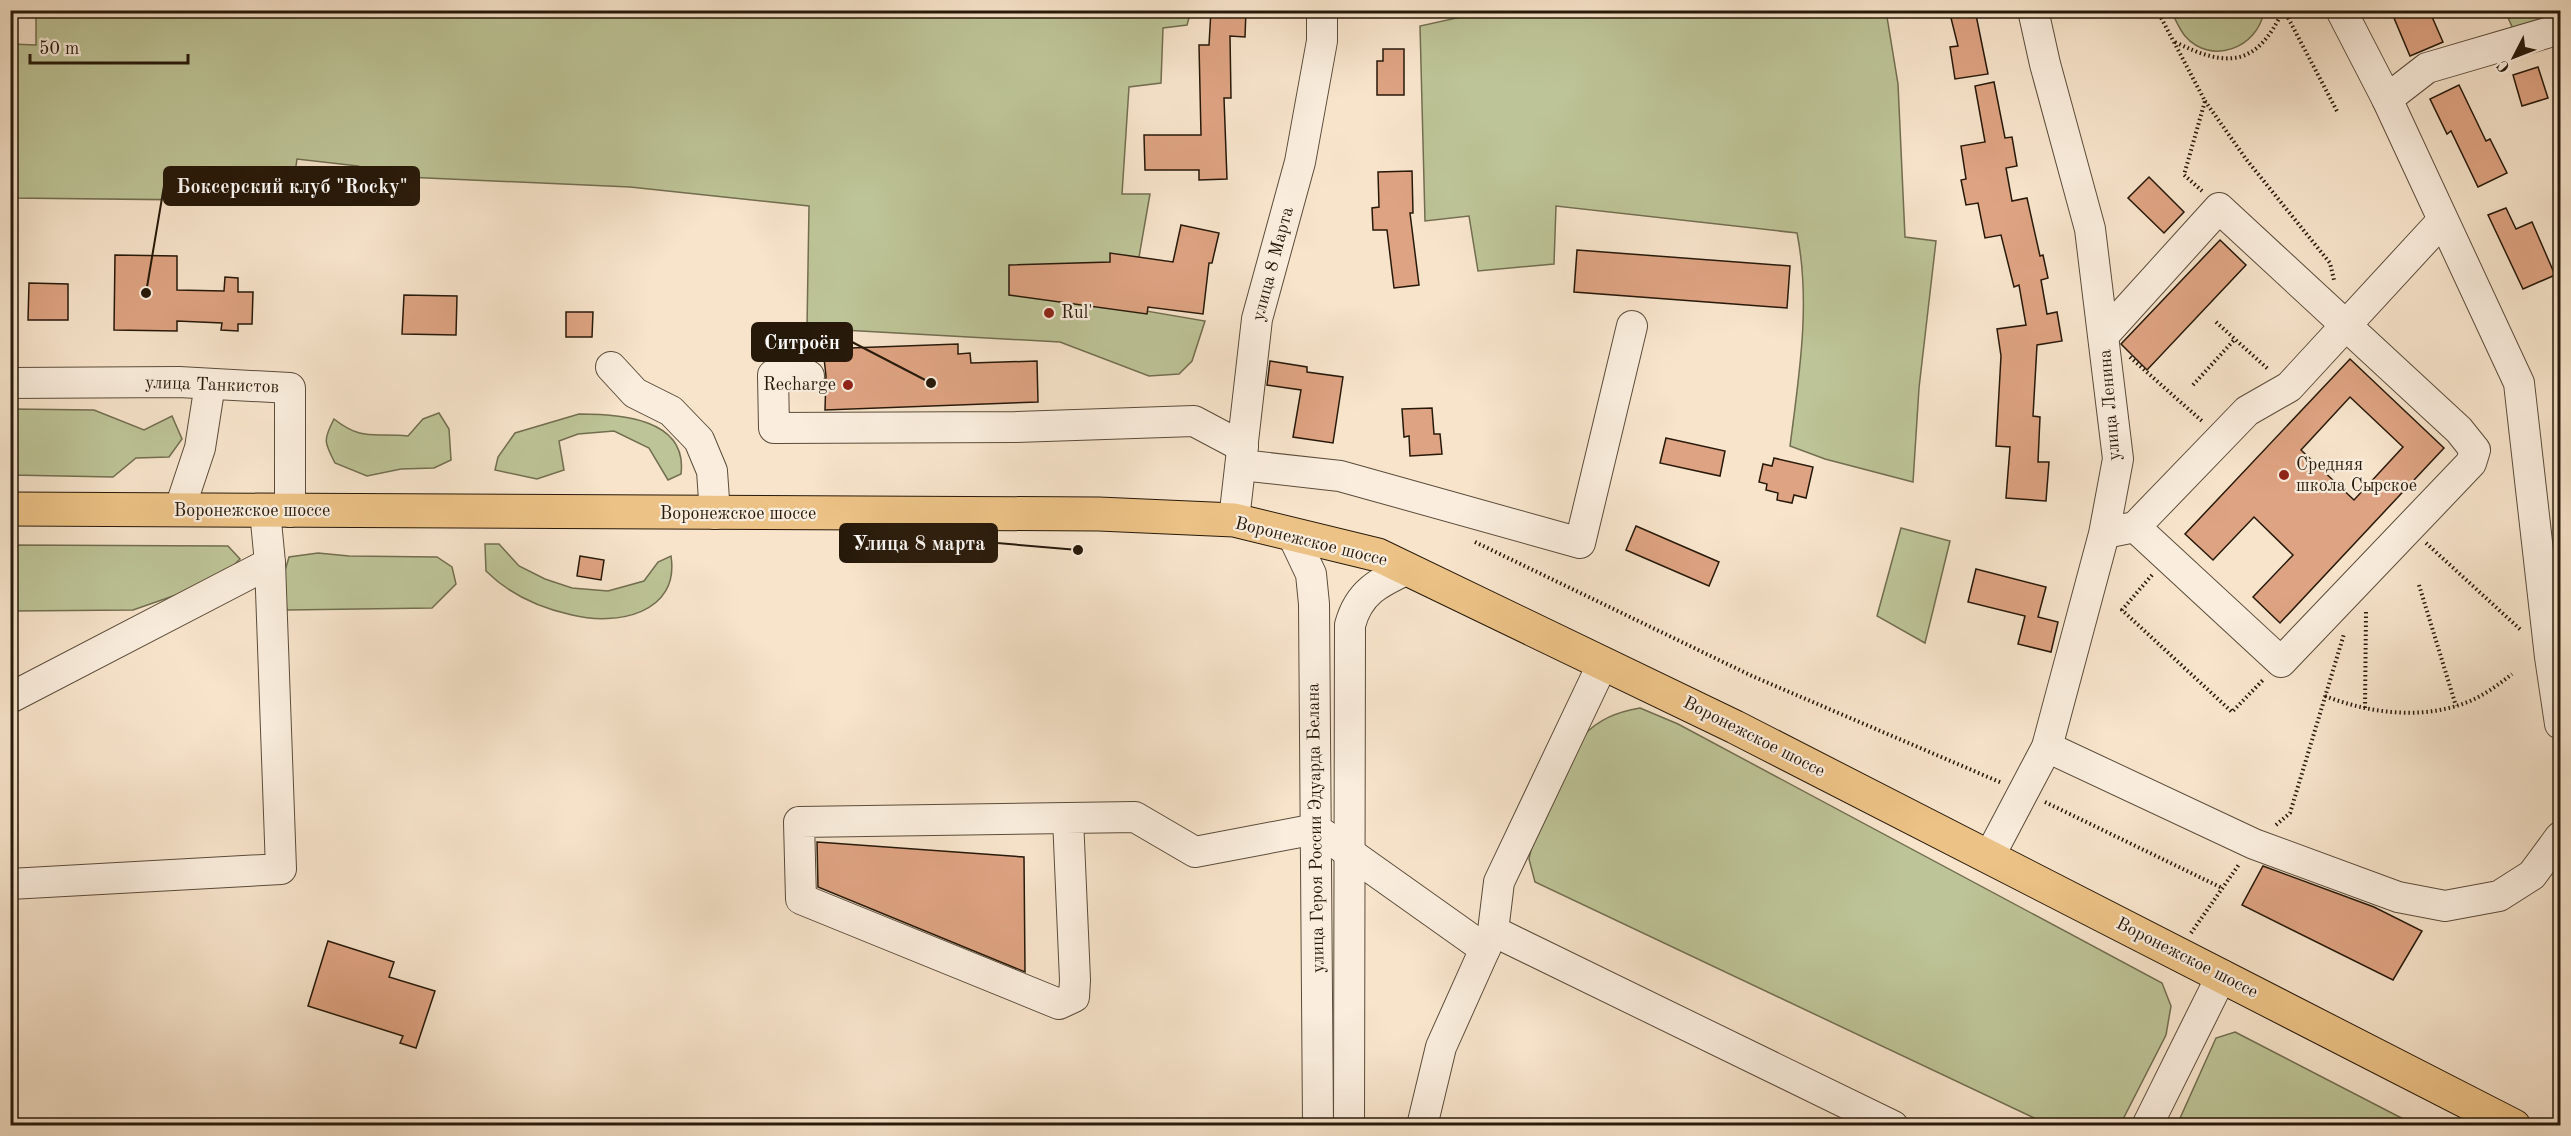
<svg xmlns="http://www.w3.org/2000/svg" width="2571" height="1136" font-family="'Old Standard TT',serif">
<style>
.green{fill:#bdc497;stroke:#726e50;stroke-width:1.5}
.building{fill:#dea382;stroke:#27190a;stroke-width:1.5;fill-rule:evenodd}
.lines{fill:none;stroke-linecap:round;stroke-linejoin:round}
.minor-casing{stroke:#5b4c3a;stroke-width:32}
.major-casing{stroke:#27190a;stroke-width:35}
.path{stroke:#27190a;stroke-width:4;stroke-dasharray:1.5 3;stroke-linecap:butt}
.minor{stroke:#faeddd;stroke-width:30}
.major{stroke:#ecc286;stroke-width:33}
.poi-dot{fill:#8f2418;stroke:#faeddd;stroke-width:2}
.labels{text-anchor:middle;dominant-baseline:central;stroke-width:4.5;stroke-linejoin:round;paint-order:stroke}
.street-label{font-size:18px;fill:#27190a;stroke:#faeddd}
.poi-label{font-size:18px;fill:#27190a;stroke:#faeddd;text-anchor:start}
.leader{fill:none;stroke:#27190a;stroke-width:2}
.callout-dot{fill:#27190a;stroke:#faeddd;stroke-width:2}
.callout{fill:#27190a;stroke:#27190a;stroke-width:2}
.callout-label{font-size:20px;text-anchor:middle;font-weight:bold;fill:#fff}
</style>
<rect width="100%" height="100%" fill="#f7e4cb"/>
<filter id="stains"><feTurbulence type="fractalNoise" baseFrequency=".00333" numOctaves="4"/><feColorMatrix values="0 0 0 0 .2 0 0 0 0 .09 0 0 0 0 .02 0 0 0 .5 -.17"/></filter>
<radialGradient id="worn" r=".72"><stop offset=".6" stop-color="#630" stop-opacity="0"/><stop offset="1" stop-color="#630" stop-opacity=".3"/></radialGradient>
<g class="green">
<path d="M380,10L1191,11L1187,25L1163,28L1161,83L1129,87L1122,194H1150L1139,257L1134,309L1205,321L1192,361L1179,374L1149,376L1060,342L807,328L809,206L630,187L383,176L358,166L297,159L291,201L11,198V44L36,45V11Z"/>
<path d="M1488,11H1886L1898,84L1905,237L1936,241L1919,388L1913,482L1825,459L1790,446C1799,376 1811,303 1797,233L1556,206L1554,264L1478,271L1469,216L1425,221L1420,26Z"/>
<path d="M2171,11H2264C2258,48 2211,66 2185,36C2179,29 2175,18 2171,11Z"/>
<path d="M2505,11H2560V18L2514,31Z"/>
<path d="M11,409L94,410L144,430L172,416L182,439L169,457L136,458L113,477L11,475Z"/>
<path d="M439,413L449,429L451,460L434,468L401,469L367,476L335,463C324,442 323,440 334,419C363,442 374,432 408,436L423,419Z"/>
<path d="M579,414C619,414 688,418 681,474L668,480L649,448L614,431L578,434L559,441L564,470L537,479L495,470L498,457L515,433Z"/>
<path d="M1901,528L1950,541L1925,643L1877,616Z"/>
<path d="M485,544H499L519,566L545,579L572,588L608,591L644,581L658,562L671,556C680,614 616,626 572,615C540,608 509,594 486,571Z"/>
<path d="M10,545L228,546L240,559L219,580L133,610L11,611Z"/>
<path d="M318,553L349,556L437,557L452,567L456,584L432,608L287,610L282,581L289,557Z"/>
<path d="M1640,708L1678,724L2162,983L2171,1006L2166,1035L2120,1125H2049L1535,882L1529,859L1534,836L1583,736C1599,719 1617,712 1640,708Z"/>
<path d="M2235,1032L2415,1125H2177L2216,1038Z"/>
</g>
<g class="building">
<path d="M1211,10H1246L1245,37L1230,36L1231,98H1224L1227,179L1199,180V170H1145L1144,135H1201L1199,45H1209Z"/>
<path d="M1949,10H1975L1988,74L1955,79L1950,47L1958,46Z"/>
<path d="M2411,10H2429L2443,42L2410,56L2394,18Z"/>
<path d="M1383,49H1404V95H1377V61H1383Z"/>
<path d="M2538,67L2548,98L2522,106L2513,75Z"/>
<path d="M1994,82L2005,138L2012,137L2017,166L2006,168L2012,201L2027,198L2040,256L2043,255L2048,278L2041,280L2047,314L2057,312L2062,341L2037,345L2033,416L2040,417L2038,462H2049L2046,501L2006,498L2010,447L1996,446L2001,356L1997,329L2026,325L2019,285L2014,287L2001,235L1985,238L1978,203L1966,205L1961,180L1966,179L1961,146L1985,142L1975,86Z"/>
<path d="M2459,85L2486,141L2490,139L2507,173L2478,187L2451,131L2447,134L2430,99Z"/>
<path d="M1412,171L1413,213H1410L1419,285L1394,288L1387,230H1373L1372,208L1379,207L1378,172Z"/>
<path d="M2149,177L2184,212L2164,233L2128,198Z"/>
<path d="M2506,208L2516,229L2532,222L2555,275L2523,289L2488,215Z"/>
<path d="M1181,225L1219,233L1212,263H1209L1203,314L1148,307L1147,314L1009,295V265L1110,262V253L1173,262Z"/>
<path d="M2220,240L2246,265L2147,370L2121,344Z"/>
<path d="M1577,250L1790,266L1787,308L1574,292Z"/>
<path d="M115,255L177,256V290L224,291L225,277L238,278V292H253L252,324H238V331L221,330L222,323L177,321V331L114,330Z"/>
<path d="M29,283L68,284V320H28Z"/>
<path d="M404,295L457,296L456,335L402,334Z"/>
<path d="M566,312H593L592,337H566Z"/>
<path d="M958,344V354L970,353L971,363L1037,361L1038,402L825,410L826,376L823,349Z"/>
<path d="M2350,359L2444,448L2280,623L2253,597L2293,555L2254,517L2213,560L2185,534ZM2350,397L2403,447L2354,500L2301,450Z"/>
<path d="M1270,361L1307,367V372L1343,377L1333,443L1293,437L1301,390L1267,385Z"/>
<path d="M1432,408L1434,434H1440L1442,454L1410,456L1409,436L1404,437L1402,409Z"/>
<path d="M1666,438L1725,451L1720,476L1660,463Z"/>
<path d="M1774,458L1813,467L1806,498L1794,495L1792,503L1777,500L1778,493L1766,490L1767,484L1759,482L1763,464L1772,466Z"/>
<path d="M1636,526L1719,562L1709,586L1626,550Z"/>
<path d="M580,556L604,560L601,580L577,576Z"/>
<path d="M1976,569L2046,587L2038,617L2058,622L2051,652L2018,644L2025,616L1968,602Z"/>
<path d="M817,842L1024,857L1025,972L818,887Z"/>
<path d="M2263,866L2374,907L2422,931L2393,980L2242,905Z"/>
<path d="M328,941L394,962L389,977L435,991L416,1048L400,1043L403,1036L308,1006Z"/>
</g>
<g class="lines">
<defs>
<g id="minor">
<path d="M2341,10L2387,99L2519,383L2550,657L2560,724"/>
<path d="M2387,99L2427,68L2560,29"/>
<path d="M2104,335L2219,208L2459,430L2475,450L2471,463L2281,662L2135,527"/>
<path d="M611,367L635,393L671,411L699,440L712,471L715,514"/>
<path d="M809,376L773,375L774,428L1016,427L1194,421L1243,447"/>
<path d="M10,383L179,382L290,388V512"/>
<path d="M1241,465L1340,476L1580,543L1632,326"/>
<path d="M179,511L200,448L210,384"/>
<path d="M1234,520L1257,319L1300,162L1322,41V10"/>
<path d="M2115,531L2135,527L2247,411L2289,387L2442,221"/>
<path d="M1292,534L1311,574L1314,604L1318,1126"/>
<path d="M10,698L270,563"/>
<path d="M2047,747L2254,844L2398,897L2445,906L2499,896L2532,875L2560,837"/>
<path d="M1068,818L1075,980L1074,997L1059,1004L801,899L799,822L1135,817L1195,852L1316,829L1485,949"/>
<path d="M1989,857L2047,747L2104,534L2118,459L2090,229L2045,64L2033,10"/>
<path d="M10,884L281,869L270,563L265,511"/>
<path d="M1493,931L1893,1126"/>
<path d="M1349,1126L1350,625C1359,592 1378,583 1408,569"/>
<path d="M1422,1126L1441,1047L1493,931L1499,882L1603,663"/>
<path d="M2147,1126L2222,975"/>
</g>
<path id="major" d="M10,509L1099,514L1234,520L1378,555L1735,727L2514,1126"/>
</defs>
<use href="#minor" class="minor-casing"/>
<use href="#major" class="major-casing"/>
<g class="path">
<path d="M2157,10L2205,101L2184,175L2202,191"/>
<path d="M2284,10L2338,113"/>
<path d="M2175,42C2227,68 2257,67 2283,10"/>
<path d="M2205,101L2246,159L2330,263L2334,280"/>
<path d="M2216,322L2269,370"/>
<path d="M2130,357L2203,422"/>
<path d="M2193,385L2235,339"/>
<path d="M1475,542L1752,676L2002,783"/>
<path d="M2426,543L2522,631"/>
<path d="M2152,575L2122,610L2232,712L2263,680"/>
<path d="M2419,585L2456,706"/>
<path d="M2325,696C2369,713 2420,720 2465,703C2482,697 2498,685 2512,674"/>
<path d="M2365,708L2366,610"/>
<path d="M2045,802L2222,888"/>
<path d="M2276,825L2290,813L2344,634"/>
<path d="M2191,933L2240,863"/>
</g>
<use href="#minor" class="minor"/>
<use href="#major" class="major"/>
</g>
<g class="poi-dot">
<circle cx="1049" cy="313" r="6"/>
<circle cx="848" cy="385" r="6"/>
<circle cx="2284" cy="475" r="6"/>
</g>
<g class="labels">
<g class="street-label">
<text transform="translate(1273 264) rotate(-75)">улица 8 Марта</text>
<text transform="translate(212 385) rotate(2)">улица Танкистов</text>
<text transform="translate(2110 405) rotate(-95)">улица Ленина</text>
<text x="252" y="511">Воронежское шоссе</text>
<text x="738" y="514">Воронежское шоссе</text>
<text transform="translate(1311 542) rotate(14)">Воронежское шоссе</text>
<text transform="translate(1754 737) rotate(27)">Воронежское шоссе</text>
<text transform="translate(1316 828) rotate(-91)">улица Героя России Эдуарда Белана</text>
<text transform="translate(2187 958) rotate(27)">Воронежское шоссе</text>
</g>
<g class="poi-label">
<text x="1061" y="313">Rul'</text>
<text x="836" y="385" text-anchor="end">Recharge</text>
<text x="2296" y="465">Средняя<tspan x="2296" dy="21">школа Сырское</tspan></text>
</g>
</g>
<path class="leader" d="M146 293L164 186M931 383L852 342M1078 550L997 543"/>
<g class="callout-dot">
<circle cx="146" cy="293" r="6"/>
<circle cx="931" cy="383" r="6"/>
<circle cx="1078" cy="550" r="6"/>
</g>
<g class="callout">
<rect x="164" y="167" width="255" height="38" rx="6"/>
<rect x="752" y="323" width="100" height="38" rx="6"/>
<rect x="840" y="524" width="157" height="38" rx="6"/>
</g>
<g class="callout-label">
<text x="292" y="193">Боксерский клуб "Rocky"</text>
<text x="802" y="349">Ситроён</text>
<text x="919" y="550">Улица 8 марта</text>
</g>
<rect width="2571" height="1136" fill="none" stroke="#f7e4cb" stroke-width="36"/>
<rect x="12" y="12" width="2547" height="1112" fill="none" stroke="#27190a" stroke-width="3"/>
<rect x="18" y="18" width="2535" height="1100" fill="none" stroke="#27190a" stroke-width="1.5"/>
<g transform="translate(2514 57) rotate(228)" stroke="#faeddd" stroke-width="4.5" paint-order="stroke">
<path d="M0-4.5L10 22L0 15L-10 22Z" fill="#27190a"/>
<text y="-9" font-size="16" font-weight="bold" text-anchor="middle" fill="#27190a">С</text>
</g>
<path d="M30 54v9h158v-9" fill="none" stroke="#27190a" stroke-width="3"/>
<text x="39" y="54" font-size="18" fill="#27190a" stroke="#faeddd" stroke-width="4.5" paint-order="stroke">50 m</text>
<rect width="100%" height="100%" filter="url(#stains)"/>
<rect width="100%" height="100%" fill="url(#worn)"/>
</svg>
